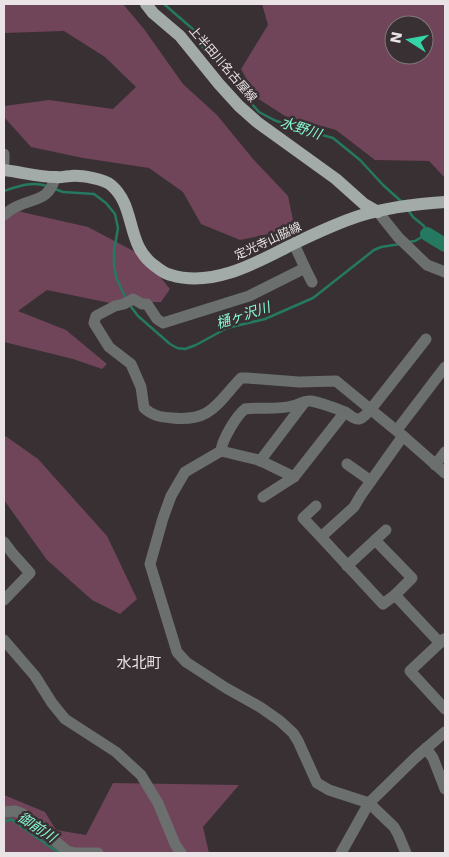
<svg xmlns="http://www.w3.org/2000/svg" width="449" height="857" font-family="'DejaVu Sans','Noto Sans JP',sans-serif">
<style>
.green{fill:#704459;fill-rule:evenodd}
.lines{fill:none;stroke-linecap:round;stroke-linejoin:round}
.stream{stroke:#257960;stroke-width:2.5}
.river{stroke:#257960;stroke-width:14}
.minor{stroke:#6b6f6d;stroke-width:11}
.major{stroke:#a2aba7;stroke-width:12}
.labels{text-anchor:middle;dominant-baseline:central;stroke-width:5;stroke-linejoin:round;paint-order:stroke}
.street-label{font-size:12px;fill:#e9e3e6;stroke:#383033}
.water-label{font-size:14px;font-style:italic;fill:#89fbd3;stroke:#383033}
.quarter-label{font-size:15px;fill:#e9e3e6;stroke:#383033}
</style>
<rect width="100%" height="100%" fill="#383033"/>
<g class="green">
<path d="M4,4H123L144,29L183,84L217,115L253,159L288,196L293,220L278,232L240,240L201,224L183,192L149,168L83,158L31,147L4,117V106L49,100L113,109L136,87L105,57L64,31L4,33Z"/>
<path d="M262,4H445V178L429,161L375,160L336,130L285,116L257,98L241,69L268,25ZM394,25H424V55H394Z"/>
<path d="M4,208L88,227L143,256L170,289L161,302L110,303L47,290L18,311L66,330L107,364L102,369L73,359L4,342Z"/>
<path d="M4,435L38,459L107,536L137,599L120,614L92,600L47,560L4,500Z"/>
<path d="M113,783L239,785L203,827L209,853H4V795L45,812L56,830L86,835Z"/>
</g>
<g class="lines">
<g class="stream">
<path d="M164,4L195,31L204,50L221,62L234,77L243,94L259,112L274,120L290,126L333,138L360,160L383,185L402,202"/>
<path d="M55,189L63,192L94,194L106,203L115,214L118,228L114,251V265L116,277L126,299"/>
<path d="M4,191C19,186 32,181 47,186"/>
<path d="M408,242L415,241L427,234L424,226L413,217L408,210"/>
<path d="M129,304L138,316L170,344L177,348L185,349L196,345L227,328L265,319L313,298L374,250L381,247L400,244"/>
<path d="M4,822L11,819L59,853"/>
</g>
<path class="river" d="M427,234L445,245"/>
<g class="minor">
<path d="M4,154V162"/>
<path d="M378,212L398,237L427,265L445,272"/>
<path d="M4,215C8,212 12,208 18,206C35,198 50,200 55,177"/>
<path d="M294,244L305,268L249,296L163,323L157,319L147,304H142L133,299L124,304L115,306L96,316L94,323L109,347L131,364L141,387L144,408C153,416 160,417 172,418C212,422 217,403 241,378H247L299,382L336,381L403,436L445,473"/>
<path d="M305,268L312,282"/>
<path d="M397,430L445,367"/>
<path d="M403,436L361,495L354,507L321,537L383,604L395,595L440,643"/>
<path d="M221,451C222,440 236,416 245,409C261,407 277,410 292,406C299,405 303,400 311,401C322,403 335,408 345,412C349,414 354,420 359,419C364,418 367,413 371,409L426,339"/>
<path d="M260,461L304,403"/>
<path d="M347,464L371,481"/>
<path d="M435,465L445,452"/>
<path d="M294,477L345,412"/>
<path d="M263,497L294,477L259,460L221,451L185,472L171,496L163,518L150,564L177,652L186,662L226,688L260,707L280,721L293,733L298,741L317,783L329,790L369,803L394,827L398,834L406,853"/>
<path d="M316,506L303,518L321,537"/>
<path d="M375,540L412,578L395,595"/>
<path d="M4,542L13,554L30,573L4,600"/>
<path d="M347,566L386,530"/>
<path d="M444,639L410,671L445,709"/>
<path d="M4,640L35,676L52,703L65,719L116,752L141,775L158,803L175,844L181,853"/>
<path d="M426,748L433,758L445,789"/>
<path d="M4,812L15,811L23,814L67,851L75,853H98"/>
<path d="M341,853L369,803L415,758L445,732"/>
</g>
<g class="major">
<path d="M146,4L153,13L180,36L219,84L239,106L257,122L336,179L364,204L378,212"/>
<path d="M4,170C21,172 39,177 56,177C61,178 66,176 71,176C81,175 104,179 111,185C137,207 125,245 155,266C160,270 166,274 171,275C213,288 258,262 293,244C314,234 337,223 359,216C387,207 417,204 445,202"/>
</g>
</g>
<g class="labels">
<g class="street-label">
<text transform="translate(223 64) rotate(49)">上半田川名古屋線</text>
<text transform="translate(268 241) rotate(-25)">定光寺山脇線</text>
</g>
<g class="water-label">
<text transform="translate(301 128) rotate(18)">水野川</text>
<text transform="translate(243 315) rotate(-18)">樋ヶ沢川</text>
<text transform="translate(37 827) rotate(33)">御前川</text>
</g>
<g class="quarter-label">
<text x="139" y="663">水北町</text>
</g>
</g>
<rect width="449" height="857" fill="none" stroke="#e9e3e6" stroke-width="10"/>
<g transform="translate(409 40) rotate(281)"><circle r="24" fill="#383033" stroke="#7f787b"/>
<path d="M0-4L9 19L0 12L-9 19Z" fill="#35d4a7"/>
<text y="-8" font-size="14" font-weight="bold" text-anchor="middle" fill="#e9e3e6">N</text>
</g>
</svg>
